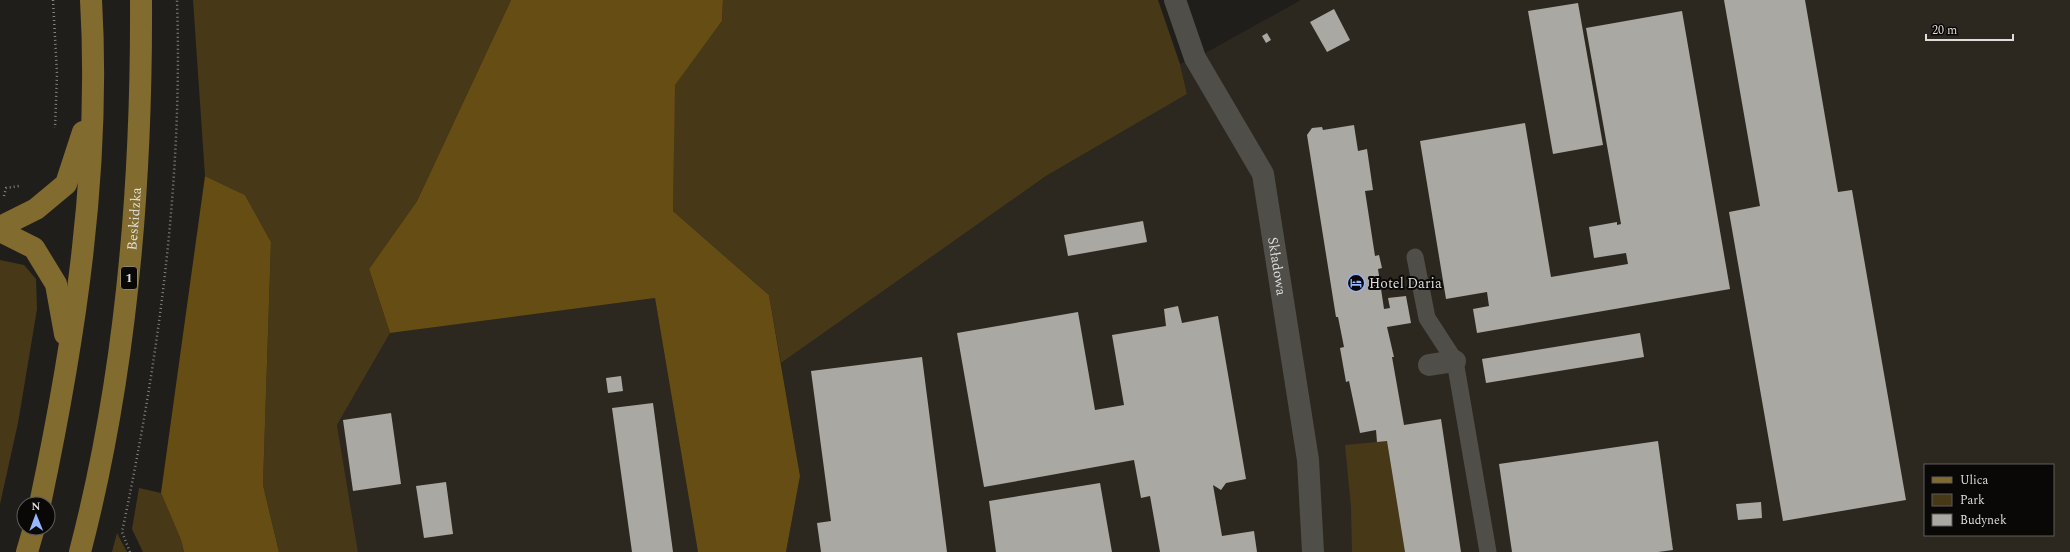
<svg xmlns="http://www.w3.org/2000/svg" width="2070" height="552" font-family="Spectral,serif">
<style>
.built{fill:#2d281f;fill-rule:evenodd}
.green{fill:#473818}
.forest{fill:#654d13}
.building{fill:#aaa8a2}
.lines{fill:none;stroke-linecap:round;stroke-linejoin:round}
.path{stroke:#858380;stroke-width:2.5;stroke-dasharray:1 3;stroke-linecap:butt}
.lane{stroke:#504e49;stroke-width:17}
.street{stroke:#504e49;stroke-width:22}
.primary{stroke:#826b2f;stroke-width:22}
.labels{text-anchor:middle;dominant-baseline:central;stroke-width:4;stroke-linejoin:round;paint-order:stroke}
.shield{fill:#090807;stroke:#9e9d9b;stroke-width:1}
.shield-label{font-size:13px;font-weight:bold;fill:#deddda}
.street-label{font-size:14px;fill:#deddda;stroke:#090807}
.poi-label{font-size:14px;fill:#deddda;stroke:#090807;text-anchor:start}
</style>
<rect width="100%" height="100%" fill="#201e1a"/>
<g class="built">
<path d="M1301,0H2070V552H786L800,476L781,363L1046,176L1187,94L1180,64L1209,51ZM1925,465H2053V535H1925Z"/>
<path d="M655,298L698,552H358L337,425L390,333Z"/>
</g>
<g class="green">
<path d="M193,0H511L417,201L369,269L390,333L337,425L358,552H279L263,485L271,242L245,195L205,176Z"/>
<path d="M723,0H1158L1180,64L1187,94L1046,176L781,363L769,295L673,211L674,85L722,21Z"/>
<path d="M0,260L24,265L36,279L37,309L18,423L0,504Z"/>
<path d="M1387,441L1405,552H1352L1351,507L1345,445Z"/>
<path d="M139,488L161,493L181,540L184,552H143L132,529Z"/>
<path d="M117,533L127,552H112Z"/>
</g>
<g class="forest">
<path d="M511,0H723L722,21L675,85L673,211L769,295L800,476L786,552H698L655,298L390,333L369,269L417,201Z"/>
<path d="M205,176L245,195L271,242L263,485L279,552H184L181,540L161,493Z"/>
</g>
<g class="building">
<path d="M1724,0H1805L1838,192L1852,190L1906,500L1783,521L1729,212L1760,206Z"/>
<path d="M1578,3L1603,145L1553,154L1528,11Z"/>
<path d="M1334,9L1350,40L1327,52L1310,22Z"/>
<path d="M1682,11L1730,289L1477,333L1473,309L1489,306L1487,292L1446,299L1420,141L1525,123L1551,277L1628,264L1626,253L1594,258L1589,227L1617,222V225L1621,224L1586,28Z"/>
<path d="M1267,33L1271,40L1266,43L1262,36Z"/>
<path d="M1354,125L1358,151L1367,149L1373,190L1365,191L1375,256L1379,255L1382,268L1378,269L1384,309L1390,308L1388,298L1406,296L1411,323L1387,327L1394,357H1392L1404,425L1441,419L1461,552H1405L1387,441L1377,442L1376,430L1360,433L1349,381L1346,382L1340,348L1344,347L1338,317H1336L1307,135L1312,128L1322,127L1323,130Z"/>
<path d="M1143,221L1147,242L1068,256L1064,235Z"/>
<path d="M1178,306L1182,323L1218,316L1246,479L1226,483L1221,490L1213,485L1222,536L1254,531L1257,552H1160L1150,496L1141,498L1134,460L984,487L957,333L1078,312L1095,410L1124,405L1112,335L1166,326L1164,309Z"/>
<path d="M1640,333L1644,357L1486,383L1482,359Z"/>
<path d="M922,357L947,552H821L817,523L831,521L811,371Z"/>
<path d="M621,376L623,391L608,393L606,378Z"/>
<path d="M653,403L673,552H632L612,408Z"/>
<path d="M391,413L401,484L353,491L343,420Z"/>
<path d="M1658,441L1673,550L1658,552H1512L1499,464Z"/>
<path d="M446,482L453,534L424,538L416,486Z"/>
<path d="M1100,483L1112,552H996L989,501Z"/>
<path d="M1761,502L1762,518L1738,520L1736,504Z"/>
</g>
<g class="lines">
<g class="path">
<path d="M53,0L57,74L55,128"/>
<path d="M4,196L6,188L19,186"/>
<path d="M130,552L122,532C159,358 183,179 177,0"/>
</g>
<path class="lane" d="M1415,257L1427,318L1455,361L1488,552"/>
<g class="street">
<path id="s1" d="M1175,0L1195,58L1263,174L1308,460L1313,552"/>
<path d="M1429,365L1455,361"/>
</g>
<g class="primary">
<path d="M0,227L36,209L66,184L83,132"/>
<path d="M0,231L34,248L56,284L65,334"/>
<path d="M40,504C75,339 101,169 91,0"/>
<path d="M27,552L34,528"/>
<path id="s2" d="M80,552C127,372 142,186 141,0"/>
</g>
</g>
<defs>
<symbol id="hotel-ring" viewBox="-11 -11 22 22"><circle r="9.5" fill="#090807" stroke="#96b6fd" stroke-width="1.5"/><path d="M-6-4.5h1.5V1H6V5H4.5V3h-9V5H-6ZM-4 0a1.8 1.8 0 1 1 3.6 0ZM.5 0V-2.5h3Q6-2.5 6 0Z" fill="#96b6fd"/></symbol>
</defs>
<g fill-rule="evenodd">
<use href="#hotel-ring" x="1346" y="273" width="20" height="20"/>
</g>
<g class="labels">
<rect class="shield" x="121" y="267" width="16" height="22" rx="3"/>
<g class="shield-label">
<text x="129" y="278">1</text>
</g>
<g class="street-label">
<text stroke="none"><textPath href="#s2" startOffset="338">Beskidzka</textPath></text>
<text stroke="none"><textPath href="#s1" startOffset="289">Składowa</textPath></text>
</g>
<g class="poi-label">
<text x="1369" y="283">Hotel Daria</text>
</g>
</g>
<rect x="1924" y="464" width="130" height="72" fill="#090807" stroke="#5e5d5b"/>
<rect x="1932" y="477" width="20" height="6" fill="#826b2f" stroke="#5e5d5b"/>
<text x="1960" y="484" font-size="12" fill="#deddda">Ulica</text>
<rect x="1932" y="494" width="20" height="12" fill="#473818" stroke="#5e5d5b"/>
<text x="1960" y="504" font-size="12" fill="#deddda">Park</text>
<rect x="1932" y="514" width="20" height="12" fill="#aaa8a2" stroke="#5e5d5b"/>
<text x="1960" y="524" font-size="12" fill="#deddda">Budynek</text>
<g transform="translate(36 516) rotate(359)"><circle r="19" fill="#090807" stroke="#5e5d5b"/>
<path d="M0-3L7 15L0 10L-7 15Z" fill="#96b6fd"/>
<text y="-6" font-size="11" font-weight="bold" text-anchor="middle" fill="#deddda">N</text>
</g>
<path d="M1926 34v6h87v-6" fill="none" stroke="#deddda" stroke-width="2"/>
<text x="1932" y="34" font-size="12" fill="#deddda" stroke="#090807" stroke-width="3" paint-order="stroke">20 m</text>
</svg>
